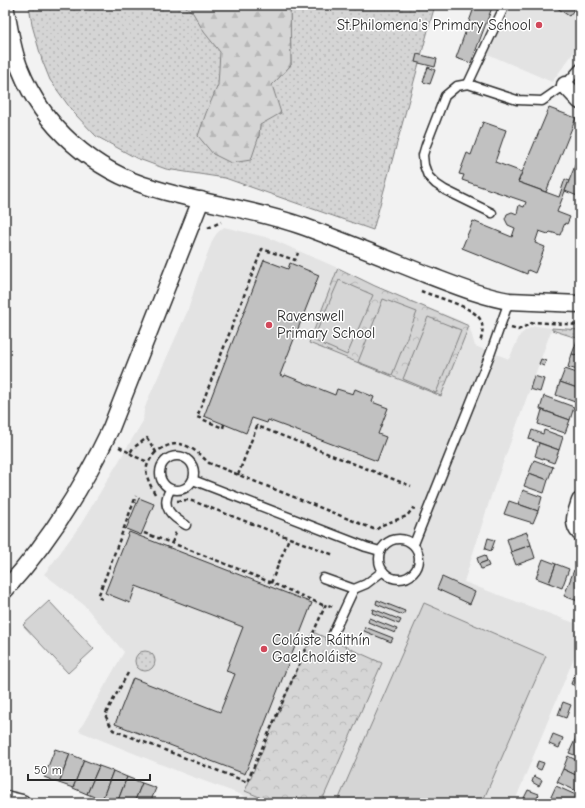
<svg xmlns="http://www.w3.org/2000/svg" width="585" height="808" font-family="'Comic Neue',sans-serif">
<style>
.built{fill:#e3e3e3}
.grass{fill:url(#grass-dots);stroke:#808080}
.forest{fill:url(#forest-firs);stroke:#808080}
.park{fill:url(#park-crowns);stroke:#808080}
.pitch{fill:#d5d5d5;stroke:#808080}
.building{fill:#c1c1c1;stroke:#2b2b2b}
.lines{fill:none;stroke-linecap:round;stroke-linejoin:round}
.service-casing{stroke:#2b2b2b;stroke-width:11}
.minor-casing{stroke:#2b2b2b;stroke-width:19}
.path{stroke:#2b2b2b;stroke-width:2.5;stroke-dasharray:4 3;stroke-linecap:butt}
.service{stroke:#fff;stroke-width:8}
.minor{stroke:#fff;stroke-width:16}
.poi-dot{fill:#d1495b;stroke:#fff;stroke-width:1.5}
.labels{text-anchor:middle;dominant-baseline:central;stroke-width:3;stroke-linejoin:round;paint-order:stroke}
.poi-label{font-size:15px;fill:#2b2b2b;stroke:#fff;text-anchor:start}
</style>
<defs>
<pattern id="grass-dots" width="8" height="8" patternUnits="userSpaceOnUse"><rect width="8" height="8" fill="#d5d5d5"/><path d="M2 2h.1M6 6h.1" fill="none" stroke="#b7b7b7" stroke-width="1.8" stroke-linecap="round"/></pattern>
<pattern id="forest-firs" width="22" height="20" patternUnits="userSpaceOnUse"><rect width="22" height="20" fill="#d5d5d5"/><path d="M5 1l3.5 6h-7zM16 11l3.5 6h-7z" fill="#b7b7b7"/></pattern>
<pattern id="park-crowns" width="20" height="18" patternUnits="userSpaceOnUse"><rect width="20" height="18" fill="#d5d5d5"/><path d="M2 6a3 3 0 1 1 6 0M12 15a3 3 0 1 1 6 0" fill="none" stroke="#b7b7b7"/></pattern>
</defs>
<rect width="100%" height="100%" fill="#f2f2f2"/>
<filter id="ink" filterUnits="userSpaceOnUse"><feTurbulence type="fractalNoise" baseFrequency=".025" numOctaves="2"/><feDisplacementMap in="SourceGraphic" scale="8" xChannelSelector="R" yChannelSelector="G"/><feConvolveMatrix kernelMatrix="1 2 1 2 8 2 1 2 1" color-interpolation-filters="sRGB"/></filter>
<g filter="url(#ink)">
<g class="built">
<path d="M508,5H580V44L552,82L483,52Z"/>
<path d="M224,227L269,238L338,268L375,286L461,321L470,329L475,346L509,359L520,335L526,330L535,326L552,328L491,496L464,582L580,625V643L514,803H264L185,774L79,731L124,652L84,605L44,574L52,564L81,524L143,421L144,410L149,397L188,310L198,278L213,239L217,233Z"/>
</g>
<g class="grass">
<path d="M29,5H217L259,136L260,125L272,85L291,65L290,5H435L373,230L225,178L166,169L136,158L96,136L73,112L50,80L42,60L32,25Z"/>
<path d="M552,328L580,330V339L552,330Z"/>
<circle cx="145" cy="661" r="10"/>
</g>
<path class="forest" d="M184,5H290L291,65L272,85L281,113L260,125L259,136L251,160L231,163L213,154L198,136L206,113L218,85L220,52L204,32L193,13Z"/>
<g class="park">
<path d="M338,268L375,286L469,326L441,396L309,343Z"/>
<path d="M313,632L382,663L321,803H274L245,791Z"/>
</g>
<g class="pitch">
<path d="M339,280L373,295L347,355L313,340Z"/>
<path d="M383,299L417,312L392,375L358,362Z"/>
<path d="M428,317L461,330L436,393L403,379Z"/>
<path d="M49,601L94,649L68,673L23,625Z"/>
<path d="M424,603L546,656L482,803H337Z"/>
</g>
<g class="building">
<path d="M475,5H493L471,63L456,58Z"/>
<path d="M553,5H580V8L577,6L569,16Z"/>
<path d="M417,54L437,59L435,67L415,62Z"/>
<path d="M428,67L435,70L430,84L423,82Z"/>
<path d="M549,108L576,118L546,192L518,182Z"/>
<path d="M483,122L506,130L495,162L522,172L518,182L559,197L565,179L569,181L557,212L570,217L567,224L565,223L560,235L550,232L548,234L539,231L535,243L545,247L535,273L528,270L527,274L462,248L473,221L512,237L515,228L508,225L505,219L507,214L512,212L517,214L519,205L524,207L526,202L462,180L464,175L459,174L467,153L471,155Z"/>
<path d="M580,153V197L565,191Z"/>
<path d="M264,260L288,269L290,263L319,275L280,375L284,377L285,375L335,395L337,389L353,394L355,389L374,397L372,402L388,408L378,434L386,437L377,461L268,420L267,423L252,418L246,433L204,416Z"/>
<path d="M577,341L580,342V356L572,354Z"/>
<path d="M572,354L580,356V371L568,367Z"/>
<path d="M541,359L546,361L544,366L539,364Z"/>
<path d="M565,369L580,374V389L560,382Z"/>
<path d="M534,376L544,379L540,392L530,389Z"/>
<path d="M560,382L580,389L575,402L556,395Z"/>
<path d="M544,396L574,407L570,420L540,409Z"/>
<path d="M542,410L570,420L565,433L538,424Z"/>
<path d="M532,430L543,434L544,430L563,437L559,450L529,439Z"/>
<path d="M539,443L559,450L554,463L535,456Z"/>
<path d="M534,460L553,467L548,480L529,473Z"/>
<path d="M529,473L548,480L544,493L524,486Z"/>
<path d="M523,490L542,497L538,511L518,504Z"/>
<path d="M139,498L154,504L141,535L126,529Z"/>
<path d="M509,501L538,511L533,523L504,514Z"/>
<path d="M129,532L312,603L245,774L115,724L133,678L220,712L235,674L226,671L243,627L136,586L130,603L105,593Z"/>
<path d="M527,532L531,545L511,552L507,539Z"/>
<path d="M488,538L495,540L491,551L485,549Z"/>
<path d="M531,545L535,558L516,565L511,552Z"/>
<path d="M485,555L487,561L479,564L477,558Z"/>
<path d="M543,559L556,564L549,583L536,578Z"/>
<path d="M487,561L489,566L481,569L479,564Z"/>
<path d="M556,564L569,569L562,588L549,583Z"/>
<path d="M574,570L580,572V594L578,601L564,596Z"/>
<path d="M442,577L475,592L470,604L437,589Z"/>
<path d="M377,600L405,611L403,615L376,604Z"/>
<path d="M373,609L401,620L399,624L372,613Z"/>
<path d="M369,618L397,629L395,633L368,622Z"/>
<path d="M365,627L393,638L391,642L364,631Z"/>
<path d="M574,676L580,679L578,687L571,684Z"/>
<path d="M563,702L571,705L566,718L558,715Z"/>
<path d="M580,728V742L575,740Z"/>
<path d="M553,734L563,738L559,748L549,744Z"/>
<path d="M575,740L580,742V757L569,753Z"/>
<path d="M55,749L70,754L59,783L44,777Z"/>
<path d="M70,754L84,760L73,788L59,783Z"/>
<path d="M568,756L580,762V777L563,769Z"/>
<path d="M84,760L99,766L87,794L73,788Z"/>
<path d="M538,761L544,763L541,770L536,768Z"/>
<path d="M99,766L113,771L102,800L87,794Z"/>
<path d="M563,769L580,777L579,792L557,782Z"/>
<path d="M113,771L127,777L117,803H110L102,800Z"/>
<path d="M534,776L542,780L539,786L532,782Z"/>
<path d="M127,777L142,783L134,803H117Z"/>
<path d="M142,783L156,788L150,803H134Z"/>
<path d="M556,786L578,796L575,803H559L550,799Z"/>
<path d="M528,790L539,794L535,803L522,802Z"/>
<path d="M171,799L182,803H169Z"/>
<path d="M550,799L559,803H549Z"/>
</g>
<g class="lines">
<defs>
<g id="service">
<path d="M505,5L468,84L517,100L542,101L565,85L580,68"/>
<path d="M468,84L457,86L445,96L426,145L423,155L424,165L428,176L436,184L445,190L492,213"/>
<circle cx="177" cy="473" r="17"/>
<path d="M193,480L366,547L380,551"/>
<path d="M170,490C160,507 172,517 186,525"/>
<circle cx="399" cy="559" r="20"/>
<path d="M414,544L491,352L509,301"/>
<path d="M323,578L354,589L366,584L383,571"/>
<path d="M331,638L354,589"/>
</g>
<g id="minor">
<path d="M5,5C9,25 12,50 20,69C43,127 94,171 153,188C203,204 256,209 305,227C346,242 385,258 425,274C452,284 480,296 509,301L580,304"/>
<path d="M565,85L580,101"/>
<path d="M580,501C576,513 571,523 580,533"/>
<path d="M5,590C49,542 83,487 111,428L201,200"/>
<path d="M5,799L22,803"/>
</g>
</defs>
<use href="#service" class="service-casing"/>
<use href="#minor" class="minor-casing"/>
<g class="path">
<path d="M208,228L221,222"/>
<path d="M421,291C435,297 476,307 481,321C484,328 482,336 480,343"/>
<path d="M511,328L518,330L534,322L580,325"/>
<path d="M224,424L223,428L197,417L262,249L295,260L298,253"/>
<path d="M119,447L130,453L133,448L147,438L156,452C179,436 191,446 209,463L376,530L382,525L407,516L413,508L415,509"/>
<path d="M130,453L134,456L148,462"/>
<path d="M238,475L257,426L411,486"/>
<path d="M155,494C146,477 141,468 156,452"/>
<path d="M177,501L188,500L195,502L334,555"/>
<path d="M144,533C206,555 266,580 325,606"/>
<path d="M172,543L176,532"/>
<path d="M271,583L289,538"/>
<path d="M102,599L98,597L136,496"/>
<path d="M128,673L105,715L113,730L247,782L326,604L333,607"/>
</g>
<use href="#service" class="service"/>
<use href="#minor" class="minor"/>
</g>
</g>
<g class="poi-dot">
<circle cx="539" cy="25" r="4"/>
<circle cx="269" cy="325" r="4"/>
<circle cx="264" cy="649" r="4"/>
</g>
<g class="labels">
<g class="poi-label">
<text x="531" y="25" text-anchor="end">St.Philomena's Primary School</text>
<text x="277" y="316">Ravenswell<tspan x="277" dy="17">Primary School</tspan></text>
<text x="272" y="640">Coláiste Ráithín<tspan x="272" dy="17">Gaelcholáiste</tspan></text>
</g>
</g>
<rect width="585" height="808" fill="none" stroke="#fff" stroke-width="20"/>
<rect x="10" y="10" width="565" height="788" fill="none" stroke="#2b2b2b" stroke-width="1.5" filter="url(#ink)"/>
<path d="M28 774v6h122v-6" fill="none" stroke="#2b2b2b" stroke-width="2"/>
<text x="34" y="774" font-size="12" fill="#2b2b2b" stroke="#ffffff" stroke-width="3" paint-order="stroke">50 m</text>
</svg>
